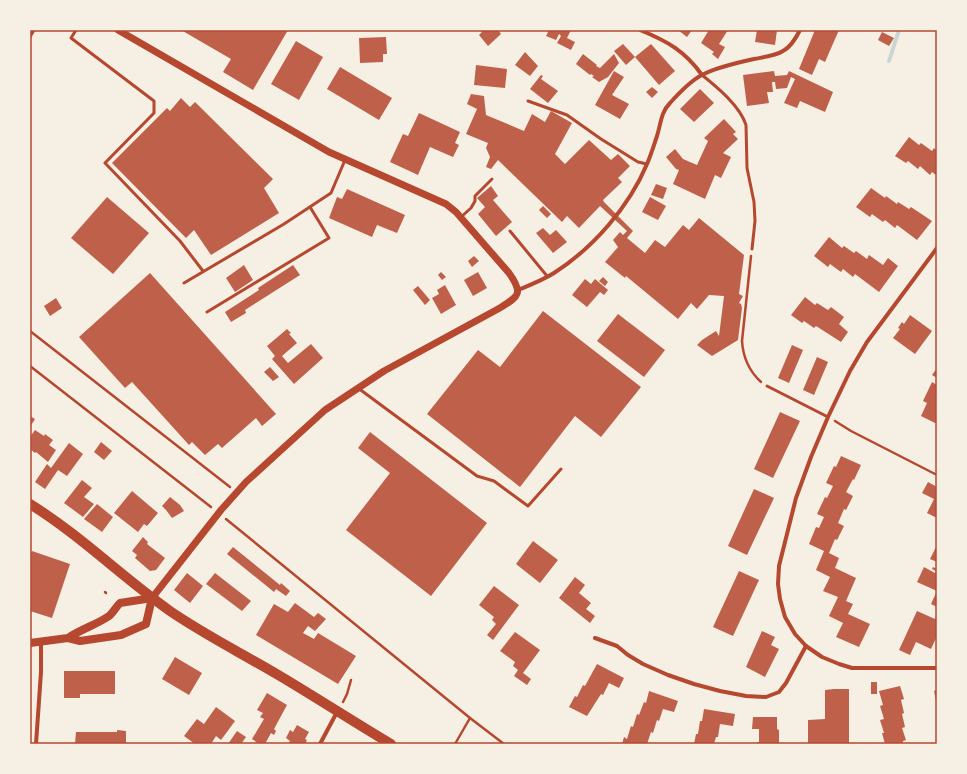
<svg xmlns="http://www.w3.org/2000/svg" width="967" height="774" font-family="'Exo 2',sans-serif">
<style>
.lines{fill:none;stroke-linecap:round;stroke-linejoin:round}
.stream{stroke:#c9d6d2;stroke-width:4}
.building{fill:#bf614a}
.path{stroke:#b5482f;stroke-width:2.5}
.service{stroke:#b5482f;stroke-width:3}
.minor{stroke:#b5482f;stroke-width:4}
.tertiary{stroke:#b5482f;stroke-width:7}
.secondary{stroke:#b5482f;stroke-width:8}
.primary{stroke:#b5482f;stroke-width:10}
.neatline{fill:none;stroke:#b5482f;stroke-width:1.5}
</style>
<rect width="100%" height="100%" fill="#f6efe4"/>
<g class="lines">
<path class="stream" d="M889,61L899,30"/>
</g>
<g class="building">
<path d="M181,30H288L253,90L223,72L231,59Z"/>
<path d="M480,30H498L501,34L488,46L479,35L482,32Z"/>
<path d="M549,30H571L567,38L575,42L571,50L557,43L561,36L559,34L556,40L546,36Z"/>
<path d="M678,30H692L687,37Z"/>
<path d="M709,30H728L719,44L725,47L718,59L712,54L714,52L701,43Z"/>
<path d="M757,30H777L775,45L755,42Z"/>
<path d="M815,30H839L825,62L819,59L812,75L799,69Z"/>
<path d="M882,32L894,38L889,46L878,40Z"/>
<path d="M386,37L387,54H383V62L360,63L359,38Z"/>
<path d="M296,41L323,57L299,100L271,84Z"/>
<path d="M623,44L635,57L626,65L614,51Z"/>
<path d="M651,44L675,71L659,85L635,57Z"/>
<path d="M525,52L538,66L530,76L515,65Z"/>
<path d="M583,54L597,65L596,66L600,68L614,54L619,63L608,77L599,82L592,77L594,76L591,74L590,75L576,64Z"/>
<path d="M476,65L507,69L505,88L474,85Z"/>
<path d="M340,67L392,98L379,120L327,89Z"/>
<path d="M614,71L624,77L612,95L629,104L620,119L595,105Z"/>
<path d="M774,71L775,76L787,75L789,71L833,92L825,112L800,101L797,108L784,103L795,79L791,77L787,88L776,89L775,82H772L773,92H767L769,103L747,106L743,75Z"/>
<path d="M541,75L543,76L541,79L558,91L548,103L530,89Z"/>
<path d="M652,87L658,92L652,98L646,92Z"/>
<path d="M700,89L714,103L694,122L680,109Z"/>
<path d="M471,94L484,96L486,115L524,131L532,114L545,122L551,111L572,123L555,154L565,164L589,140L611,160L618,154L630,166L618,178L622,182L603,200L604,202L633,231L627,238L645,253L655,240L665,247L683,225L689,230L699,218L744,255L739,294L743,296L739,303L741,304L742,308L738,340L712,356L697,345L702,340L716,331L719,336L724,296L709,295L697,309L691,303L678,319L626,276L625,278L605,262L618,247L613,240L620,232L623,235L627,231L600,206L579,228L567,216L562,222L498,160L491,169L486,167L490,157L486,148L488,143L466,134L477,109L467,104Z"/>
<path d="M181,98L190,107L195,102L273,179L264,188L279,213L211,255L194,230L186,238L112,163L167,108L170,111Z"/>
<path d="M419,113L460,132L455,143L459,145L453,157L430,147L418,175L390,162L403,134L408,136Z"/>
<path d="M724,119L736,132L733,134L738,139L723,153L731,157L721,178L715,175L705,199L673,184L679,170L676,169L666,157L675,149L683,159L697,165L708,141L704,138Z"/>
<path d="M909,137L919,145L921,143L932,151L934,148L937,151V176L932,172L930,175L920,166L918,169L908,161L906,163L895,156Z"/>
<path d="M656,184L667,188L663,199L651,195Z"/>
<path d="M491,186L498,196L493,200L512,222L496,236L478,214L485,207L477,198Z"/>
<path d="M871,188L885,198L886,196L897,204L898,202L909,209L911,207L932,221L917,240L897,225L895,228L885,220L883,222L872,214L870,217L856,207Z"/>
<path d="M347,189L405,215L397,233L377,225L372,237L329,218L337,197L342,199Z"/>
<path d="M107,197L149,233L113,274L71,238Z"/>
<path d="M650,197L666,206L658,220L642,212Z"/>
<path d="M543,206L551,214L547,218L539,210Z"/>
<path d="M543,228L550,235L556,230L567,242L553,253L536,233Z"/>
<path d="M829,237L842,248L844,246L854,253L856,251L867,259L869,255L883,265L888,258L898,266L879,292L855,274L853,277L843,269L841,272L830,264L828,267L814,256Z"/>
<path d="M474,256L479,261L472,267L468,261Z"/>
<path d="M244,265L253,280L235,292L226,278Z"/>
<path d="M293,265L300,275L245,310L246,313L231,322L225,312L259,290L258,288Z"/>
<path d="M441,272L446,277L442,280L438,275Z"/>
<path d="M478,272L487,288L473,296L464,280Z"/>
<path d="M150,273L276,414L262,426L256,418L222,448L218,444L205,455L192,442L189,445L132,382L125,388L79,337Z"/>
<path d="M603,277L608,282L605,286L599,281Z"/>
<path d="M585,279L591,284L595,279L608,290L604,295L600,292L587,307L572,295Z"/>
<path d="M445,285L456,305L441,314L432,298L439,294L437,290Z"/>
<path d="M418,286L430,300L425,305L413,290Z"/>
<path d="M805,297L815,305L817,303L828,310L831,307L844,317L839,324L848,332L841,342L816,326L814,328L804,321L802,323L791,315Z"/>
<path d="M56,298L62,308L50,316L44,306Z"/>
<path d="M543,311L641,387L601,437L575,416L520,487L427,414L478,350L500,367Z"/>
<path d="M618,314L665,350L644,377L597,341Z"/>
<path d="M910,315L932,331L915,354L893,338L900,329L898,328L902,322L904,324Z"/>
<path d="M287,329L291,333L289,334L297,343L282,356L288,363L311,344L323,358L294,384L272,359L275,356L267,346Z"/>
<path d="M792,345L803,350L789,383L778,378Z"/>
<path d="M817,357L828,362L814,395L803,390Z"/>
<path d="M270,367L279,377L273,381L264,372Z"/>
<path d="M937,368V378L932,375Z"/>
<path d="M932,382L937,385V424L921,416L927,403L923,401Z"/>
<path d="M780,412L800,421L773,478L754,469Z"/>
<path d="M30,416L35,419L30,427Z"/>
<path d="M35,430L44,436L45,434L53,440L49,445L56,450L48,462L36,452L35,453L30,449V437Z"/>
<path d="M370,432L487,523L431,596L346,530L390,473L358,448Z"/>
<path d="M101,442L112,451L104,460L94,452Z"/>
<path d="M69,443L83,454L67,476L58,470L45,489L35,482L47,464L51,468Z"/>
<path d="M841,456L861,465L854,480L853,479L846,492L853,496L846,510L844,509L838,523L844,526L837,540L835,539L829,553L839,558L835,568L856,578L846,601L853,604L848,614L870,624L859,647L836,637L843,623L829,616L838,597L823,591L830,577L816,570L824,551L809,544L816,527L819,528L824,517L817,514L825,497L827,498L833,486L826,483L834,466L836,467Z"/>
<path d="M82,480L92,488L84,497L94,504L83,517L64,503Z"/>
<path d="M928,482L937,487V518L927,513L934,499L922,493Z"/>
<path d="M754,489L774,498L747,555L728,546Z"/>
<path d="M132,491L158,513L147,526L144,524L138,532L114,513Z"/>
<path d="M170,497L180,505L184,511L172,518L166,510L162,506Z"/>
<path d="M97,504L113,517L102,532L84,519Z"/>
<path d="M143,537L148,542L147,544L165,558L156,570L150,571L135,558L137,555L132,551Z"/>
<path d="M533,541L558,560L540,583L516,564Z"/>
<path d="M937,545V562L930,559Z"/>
<path d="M233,547L280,585L281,583L290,591L286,596L276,589L274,592L227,554Z"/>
<path d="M32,551L70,564L52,618L30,611V556Z"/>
<path d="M924,567L935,573L936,571L932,569L933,567L937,569V607L931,604L937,591L917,582Z"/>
<path d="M739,571L759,580L733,636L713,627Z"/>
<path d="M187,573L203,586L190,603L174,590Z"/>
<path d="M215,573L251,601L242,611L206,584Z"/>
<path d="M575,577L585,585L579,593L591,603L586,609L595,616L590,623L559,598Z"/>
<path d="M494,586L519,605L493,640L487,635L496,624L492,620L494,617L479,605Z"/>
<path d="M295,603L314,617L318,613L326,619L315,631L308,626L303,633L314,639L318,633L356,656L338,684L256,635L274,604L288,612Z"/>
<path d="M917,611L935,619L937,614V636L931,649L916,642L910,655L899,650Z"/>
<path d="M762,631L775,637L771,645L779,649L765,677L746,667Z"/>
<path d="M515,632L540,650L523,673L531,679L527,685L514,676L518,670L513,666L515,662L500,651Z"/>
<path d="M175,657L202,673L189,695L162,679Z"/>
<path d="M597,664L624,678L619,688L609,683L603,695L601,694L587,716L569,707L575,696L577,697L583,685L585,686Z"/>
<path d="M64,671H115V694H80V698H64Z"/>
<rect x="871" y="682" width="6" height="12"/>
<path d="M900,686L904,699L901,700L904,713L902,714L905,727L902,728L906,740L903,741V744H885L882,733H884L880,720L884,719L880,706L883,705L879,691Z"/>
<path d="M834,689H849V744H808V720L825,719V690Z"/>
<path d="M937,690V701H936L934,691Z"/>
<path d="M649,691L678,701L674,712L663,709L659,721L657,720L653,733L651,732L647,744H622L624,737L627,739L631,726L633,727L637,714L639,715L644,702L646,703Z"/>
<path d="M267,693L287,705L274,729L276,731L274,735L271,733L265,744H259L252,739L264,719L260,717L263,713L257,710Z"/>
<path d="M216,707L235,721L221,740L216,736L211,744H195L184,736L197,719L204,724Z"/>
<path d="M704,709L735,714L733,726L720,724L718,737H716L714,744H694L696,734H698L700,721H702Z"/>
<path d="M753,717H777V729L779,730V743H777V744H757V742H759V729H752Z"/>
<path d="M297,725L309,732L305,739L307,740L305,744H288L290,741L286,738L290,730L293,732Z"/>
<path d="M117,730L126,731V744H75L76,732H117Z"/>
<path d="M237,731L246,737L241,744H228Z"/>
</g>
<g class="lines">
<g class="path">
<path d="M751,256L742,341C743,357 749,371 761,382"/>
<path d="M30,331L230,487"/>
<path d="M30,366L211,507"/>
<path d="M835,421L851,431L937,475"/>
<path d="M226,519L470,718L504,744"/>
<path d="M105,592L106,593"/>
<path d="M343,702L347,694L351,680"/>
<path d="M455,744L470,718"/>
</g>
<g class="service">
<path d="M76,30L71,38L154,101V113L105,163L180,241L203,271"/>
<path d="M30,37L34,30"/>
<path d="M702,75C717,87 740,106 746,125L747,168L754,202L755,221L752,249"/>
<path d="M528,101L567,115L601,139L638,162L647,164"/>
<path d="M461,217L471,208L475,201V196L492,179"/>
<path d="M510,231L547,276"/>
<path d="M184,283L284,224L331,193L345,160"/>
<path d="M207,312L329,238L310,207"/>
<path d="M767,386L828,417"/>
<path d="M358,388L477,476L494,481L528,506L561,469"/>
</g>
<g class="minor">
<path d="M640,30C667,41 685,51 702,75"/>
<path d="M937,248L867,342L850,371L828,417L811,457L796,498L779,566L778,584L780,599L785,617L795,634L806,646L822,657L839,664L852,668H937"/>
<path d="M518,290C530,285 543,280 554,273C593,248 629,207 647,164C651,155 654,145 657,136C661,123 661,112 670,103C679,93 690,81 702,75C715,68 740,62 754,59C764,57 775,56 783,51C791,47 796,38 800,30"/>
<path d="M595,638L617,646L628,655L643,664L668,675L694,684L720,691L746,696L766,697L779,692L786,683L806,646"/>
<path d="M36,744L41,672V642"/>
<path d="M320,744L337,712"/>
</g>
<path class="tertiary" d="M118,30L329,152L446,204L456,212L509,273C525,295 517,297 498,309L384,371L325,410L246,482L221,510L152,598"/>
<path class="secondary" d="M30,643L68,638L80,641L121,635L146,624L152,598L120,603C116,607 113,613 109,616C96,625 81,629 68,638"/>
<path class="primary" d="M30,504C80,535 122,577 170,611C205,635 243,654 280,676C317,698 354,722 391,744"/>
</g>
<rect width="967" height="774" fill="none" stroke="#f6efe4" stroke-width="62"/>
<rect x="31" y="31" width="905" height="712" class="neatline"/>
</svg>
